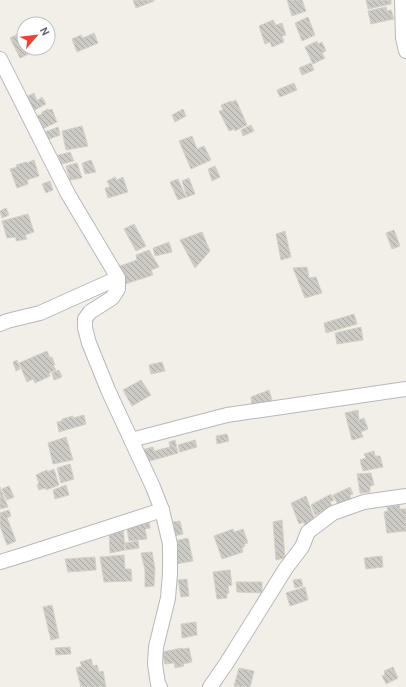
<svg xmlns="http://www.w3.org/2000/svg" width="406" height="687" font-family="Cabin,sans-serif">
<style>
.building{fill:url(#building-back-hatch);stroke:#d6d1c6}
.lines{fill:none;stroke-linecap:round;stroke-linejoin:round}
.minor-casing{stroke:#b5b8bc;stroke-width:16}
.minor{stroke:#fff;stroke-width:14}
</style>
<defs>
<pattern id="building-back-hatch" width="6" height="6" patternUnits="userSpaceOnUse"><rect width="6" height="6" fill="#cccac5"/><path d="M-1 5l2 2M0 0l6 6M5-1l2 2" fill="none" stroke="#a9a8a4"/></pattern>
</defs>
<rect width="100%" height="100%" fill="#f1efe8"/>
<g class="building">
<path d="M133,0H154V1L136,8Z"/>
<path d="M287,0H302L306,11L292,16Z"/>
<path d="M366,0H391V4L368,9Z"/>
<path d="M386,7L387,11L391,10L394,19L371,24L368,11Z"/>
<path d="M308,17L315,35L302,41L295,23Z"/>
<path d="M273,20L276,25L282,23L286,35L282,36L284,42L272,47L270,42L265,44L259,26Z"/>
<path d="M20,33L24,43V48H26L29,54L20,58L10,38Z"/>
<path d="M94,33L98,43L77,52L72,39L81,35L83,38Z"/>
<path d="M317,41L318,44L322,42L326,51L322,53L325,58L313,64L305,47Z"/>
<path d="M311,63L314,70L302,75L299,68Z"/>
<path d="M294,83L297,90L280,97L277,90Z"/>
<path d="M34,93L37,101L42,97L46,104L31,112L24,98Z"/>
<path d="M236,100L247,125L235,131L234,129L229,131L219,111L223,110L221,105L231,101L232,102Z"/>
<path d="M48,109L49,110L52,109L57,122L40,130L34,117L42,114V112Z"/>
<path d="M183,109L186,116L175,122L172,115Z"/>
<path d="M251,125L254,131L243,136L241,130Z"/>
<path d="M82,126L88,146L66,150L62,131Z"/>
<path d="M58,127L60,135L47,140L45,132Z"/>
<path d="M192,136L197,149L204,146L211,160L191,169L179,141Z"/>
<path d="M70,152L74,161L58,165L55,156Z"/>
<path d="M34,160L39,176L27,180L28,184L17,188L10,169L17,167L16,165L26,162L27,163Z"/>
<path d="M91,160L96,172L85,174L82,163Z"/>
<path d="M77,163L82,178L70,180L66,166Z"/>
<path d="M215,166L220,177L212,181L208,169Z"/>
<path d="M115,177L117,180L123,177L128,192L108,198L105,188L110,187L107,181Z"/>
<path d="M189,178L195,194L187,197L182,181Z"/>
<path d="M178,179L186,197L178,200L170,182Z"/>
<path d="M50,181L53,190L46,193L42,184Z"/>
<path d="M6,208L9,215L2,218L0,211Z"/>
<path d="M28,214L34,232L25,235L27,239L16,241V237L7,238L2,221Z"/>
<path d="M134,224L146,246L136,251L124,229Z"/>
<path d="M394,230L400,246L392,249L386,233Z"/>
<path d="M285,231L291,257L281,260L276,234Z"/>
<path d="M202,232L210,251L195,268L180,240Z"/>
<path d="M169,242L172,252L155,256L153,248Z"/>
<path d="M149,250L159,267L151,270L153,275L122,285L117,267L137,260L136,255Z"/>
<path d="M307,267L309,278L316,277L322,293L305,298L293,268Z"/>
<path d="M354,314L357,324L326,333L324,323Z"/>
<path d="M361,327L363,340L337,344L335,333Z"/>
<path d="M47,351L50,358L52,357L55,365H53L56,370L49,373L50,376L35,383L33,379L27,382L19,363Z"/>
<path d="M17,360L20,369L16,371L13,362Z"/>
<path d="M162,362L165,371L151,374L149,365Z"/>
<path d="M59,370L62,377L54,380L52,373Z"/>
<path d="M141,380L151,395L132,406L123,390Z"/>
<path d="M269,390L273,404L252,406L251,397Z"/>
<path d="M358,410L359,420L364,418L368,429L361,432L363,437L352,440L345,413Z"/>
<path d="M84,415L86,424L59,432L57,422L62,421V419L73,416V418Z"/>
<path d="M227,434L229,441L217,444L216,436Z"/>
<path d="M66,437L73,460L53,464L48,443Z"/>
<path d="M175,440L178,453L143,463L141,450L153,447L154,451L170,447L169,442Z"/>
<path d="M195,440L197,447L180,452L178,445Z"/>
<path d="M374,451L375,456H380L383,467L363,471L360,460L366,458L364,454Z"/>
<path d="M70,464L74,479L61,483L57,468Z"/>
<path d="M54,469L59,485L46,490L45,488L39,490L37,485L39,483L36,475L47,470V472Z"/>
<path d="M371,473L374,485L370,486V492L360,493L357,474Z"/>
<path d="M66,485L69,495L55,499L53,490Z"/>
<path d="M9,486L14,497L7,500L2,489Z"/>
<path d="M0,487L8,507L0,509Z"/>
<path d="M350,487L353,494L350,495L351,499L338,505L333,495Z"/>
<path d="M331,494L334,500L330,502L333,508L324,516L322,512L315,515L311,505Z"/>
<path d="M306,496L315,520L305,525L303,522L299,524L291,503Z"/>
<path d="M399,505L400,509H406V531L387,533L384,512L388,511L387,507Z"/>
<path d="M9,510L11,516L7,518L16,541L7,545L0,526V513Z"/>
<path d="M149,518L150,528L145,529L147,539L129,541L126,522Z"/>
<path d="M282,520L285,558L276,560L273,522Z"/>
<path d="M180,521L183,534L170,537L167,523Z"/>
<path d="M123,525L125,550L110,553L109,531Z"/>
<path d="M233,529L234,532L243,529L248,543L244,544L245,546L242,548L243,552L222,559L214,536Z"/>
<path d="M188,538L193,561L176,564L169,542Z"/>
<path d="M138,541L139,548L126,550L125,543Z"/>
<path d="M152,552L155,569L154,586L145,587V570L141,553Z"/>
<path d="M124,555L125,569H131L132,581L104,582L100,557Z"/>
<path d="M382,556L383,567L366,569L364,558Z"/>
<path d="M95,557L96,570L68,572L65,559Z"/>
<path d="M230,570L232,585L228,586L229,593H227V598L217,599L213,572Z"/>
<path d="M187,579L189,596L181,597L178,580Z"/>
<path d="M301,579L303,586L295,588L293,580Z"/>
<path d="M236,582H262V593L237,592Z"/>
<path d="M305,587L308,600L290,606L286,593Z"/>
<path d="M52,605L59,638L51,640L43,607Z"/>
<path d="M196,622L197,635L182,638L181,624Z"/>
<path d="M70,647L71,654L56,655L55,648Z"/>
<path d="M182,648L183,649L189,648L192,662L183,664L184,666L175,668L174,663L165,664L162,652Z"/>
<path d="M91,659L93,666L97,665L99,672L103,671L106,687H81L76,668L82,666L80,662Z"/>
<path d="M393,667L398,678L386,684L382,676L385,675L384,671Z"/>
<path d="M239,668L254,671L250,687L234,686Z"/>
</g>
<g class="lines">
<defs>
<g id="minor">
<path d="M402,0L403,38L406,51"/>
<path d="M0,59L68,194L118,278V289L112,298L90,312L85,319V328L89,343L108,390L153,487L162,510L170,544V574L168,598L156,647L155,664L158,684L160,687"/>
<path d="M0,324L7,321L40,313L118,278"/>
<path d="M131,440L227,415L406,389"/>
<path d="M0,562L26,554L162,510"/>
<path d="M210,687L226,664L286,568L302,547L308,532L333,513L364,502L406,496"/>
</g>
</defs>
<use href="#minor" class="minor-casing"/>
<use href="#minor" class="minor"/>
</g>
<g transform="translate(36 36) rotate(62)"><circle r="19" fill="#ffffff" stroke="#bfc1c3"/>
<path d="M0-3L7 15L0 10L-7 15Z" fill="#ea4335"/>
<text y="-6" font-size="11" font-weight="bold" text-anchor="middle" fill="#5f6368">N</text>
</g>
</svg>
